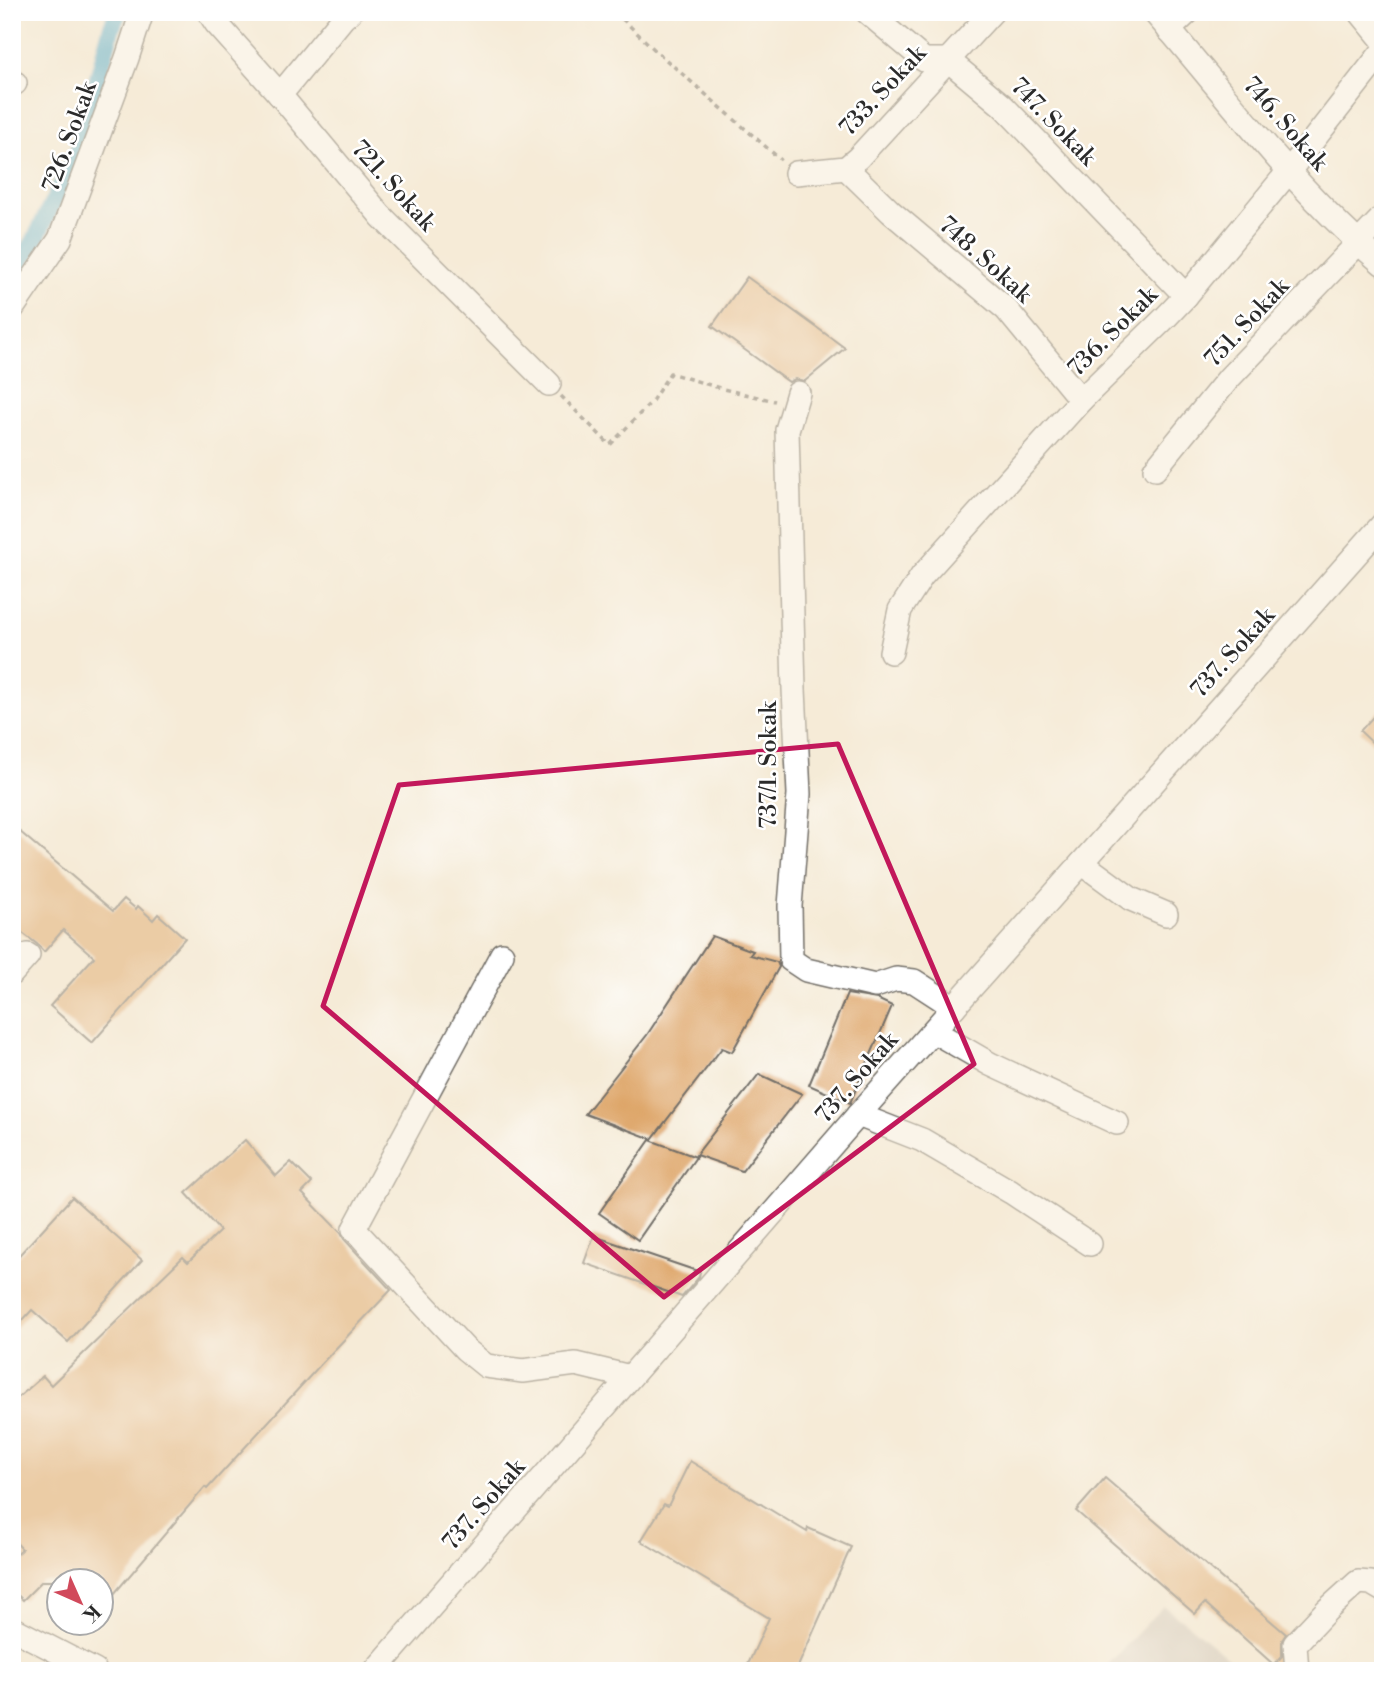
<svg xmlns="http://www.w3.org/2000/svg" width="1395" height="1683" font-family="'Libre Bodoni',serif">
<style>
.industrial{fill:#cbc3b8}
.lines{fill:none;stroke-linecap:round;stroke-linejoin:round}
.canal{stroke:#51accf;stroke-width:18}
.building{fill:#dea669}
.minor-casing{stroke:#726e67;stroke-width:26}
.path{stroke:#726e67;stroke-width:3.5;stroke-dasharray:5 5;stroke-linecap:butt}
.minor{stroke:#fff;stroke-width:23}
.marked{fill:none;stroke:#c2185b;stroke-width:5;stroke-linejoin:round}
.labels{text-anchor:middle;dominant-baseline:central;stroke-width:5;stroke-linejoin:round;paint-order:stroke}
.street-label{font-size:24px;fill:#2b2b2b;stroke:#fff}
</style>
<rect width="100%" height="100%" fill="#fff"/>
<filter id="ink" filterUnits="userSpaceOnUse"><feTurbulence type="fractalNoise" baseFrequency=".0143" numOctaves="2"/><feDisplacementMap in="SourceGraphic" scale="14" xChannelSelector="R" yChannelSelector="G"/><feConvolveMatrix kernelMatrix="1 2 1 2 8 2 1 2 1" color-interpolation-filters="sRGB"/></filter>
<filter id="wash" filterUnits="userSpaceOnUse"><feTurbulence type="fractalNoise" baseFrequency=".00686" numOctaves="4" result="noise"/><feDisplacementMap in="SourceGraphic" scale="28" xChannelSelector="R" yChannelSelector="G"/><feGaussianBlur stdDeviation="1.57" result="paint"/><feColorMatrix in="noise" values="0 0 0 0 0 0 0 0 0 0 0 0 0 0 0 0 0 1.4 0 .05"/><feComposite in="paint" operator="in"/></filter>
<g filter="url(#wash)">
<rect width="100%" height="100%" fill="#f5ebd7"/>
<path class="industrial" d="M1163,1606L1189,1625L1244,1671H1102Z"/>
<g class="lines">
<path class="canal" d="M12,274L34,242L80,146L111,29L118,12"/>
</g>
<g id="blocks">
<g class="building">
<path d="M747,277L845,348L805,381L795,379L789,382L712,326Z"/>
<path d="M1383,706V753L1360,731Z"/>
<path d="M12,825L113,911L124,899L136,909L138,906L153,920L158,914L185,938L92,1043L50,1006L94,957L63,930L44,952L37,944L12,925Z"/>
<path d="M712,936L753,951L750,955L777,962L779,967L732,1052L722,1048L652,1139L585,1114L647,1035Z"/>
<path d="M847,994L877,999L892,1006L850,1103L809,1085Z"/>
<path d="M759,1074L802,1094L742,1171L696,1155Z"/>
<path d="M245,1140L276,1176L291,1162L312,1183L302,1193L341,1233L344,1239L391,1290L322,1363L207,1489L205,1487L102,1608V1581H42L23,1600L12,1590V1558L22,1549L12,1538V1403L43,1376L51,1385L183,1257L188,1262L220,1231L186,1193Z"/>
<path d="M650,1140L696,1157L638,1240L599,1213Z"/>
<path d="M72,1197L142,1260L68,1342L32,1310L12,1332V1263Z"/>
<path d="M594,1236L700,1272L699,1277L682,1297L584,1263Z"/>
<path d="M690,1461L807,1532L808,1528L851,1547L796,1671H745L769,1618L641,1541L664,1504L668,1506Z"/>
<path d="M1105,1478L1286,1634L1282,1640V1656L1274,1665L1205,1603L1195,1614L1076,1511Z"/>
</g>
</g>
</g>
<g filter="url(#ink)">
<use href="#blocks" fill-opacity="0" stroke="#726e67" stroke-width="2"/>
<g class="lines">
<defs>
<g id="minor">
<path d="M209,12L216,23L280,95L381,216L549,384"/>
<path d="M867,12L924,60H948L1003,106L1186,296"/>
<path d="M1154,12C1228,97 1296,191 1383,264"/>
<path d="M1360,12L1383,40"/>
<path d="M1169,30L1188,12"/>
<path d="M12,82L15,83"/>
<path d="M280,95L343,18L350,12"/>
<path d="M846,168L891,212L1006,309L1081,400"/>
<path d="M796,173L846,168L858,158L992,12"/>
<path d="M12,309L60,239L127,58L142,12"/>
<path d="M798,393L787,430L794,689L799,794L790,906L791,960L806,970L875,986L896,979L914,981L954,1007"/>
<path d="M1155,469L1229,378L1383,217"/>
<path d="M891,652L900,610L922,576L1081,400L1166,317L1186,296L1289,171L1383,51"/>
<path d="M1082,863L1131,899L1166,914"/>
<path d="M502,954L354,1229L465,1349L486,1366L523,1371L576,1364L630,1377"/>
<path d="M12,973L28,955"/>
<path d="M933,1031L990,1064L1117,1123"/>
<path d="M858,1115L922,1140L1011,1192L1090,1244"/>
<path d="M12,1628L95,1671"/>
<path d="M375,1671L858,1115L1383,524"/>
<path d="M1297,1671L1295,1644L1327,1610L1358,1582L1371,1583L1383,1590"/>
</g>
</defs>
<use href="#minor" class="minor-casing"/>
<g class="path">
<path d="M615,12L656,51L781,160"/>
<path d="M561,396L610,445L652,401L670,373L723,389L775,401"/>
</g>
<use href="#minor" class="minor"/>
</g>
</g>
<path d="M0 0H1395V1683H0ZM838,744L974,1064L664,1297L323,1006L399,785Z" fill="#f5ebd7" fill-opacity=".55" fill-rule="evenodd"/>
<path class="marked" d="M838,744L974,1064L664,1297L323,1006L399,785Z"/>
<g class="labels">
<g class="street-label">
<text transform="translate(883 91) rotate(-47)">733. Sokak</text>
<text transform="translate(1053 122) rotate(46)">747. Sokak</text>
<text transform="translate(1285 124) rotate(49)">746. Sokak</text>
<text transform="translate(70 137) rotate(-70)">726. Sokak</text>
<text transform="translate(393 186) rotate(48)">721. Sokak</text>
<text transform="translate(985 260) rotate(42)">748. Sokak</text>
<text transform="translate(1247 323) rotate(-47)">751. Sokak</text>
<text transform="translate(1113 332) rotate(-45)">736. Sokak</text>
<text transform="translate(1233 653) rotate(-48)">737. Sokak</text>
<text transform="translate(769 765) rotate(-90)">737/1. Sokak</text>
<text transform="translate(857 1078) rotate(-49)">737. Sokak</text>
<text transform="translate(484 1505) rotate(-49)">737. Sokak</text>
</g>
</g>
<rect width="1395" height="1683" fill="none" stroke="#fff" stroke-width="42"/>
<g transform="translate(80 1602) rotate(135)"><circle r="33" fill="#ffffff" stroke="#aaaaaa" stroke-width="2"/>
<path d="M0-5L12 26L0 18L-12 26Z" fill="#d1495b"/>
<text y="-10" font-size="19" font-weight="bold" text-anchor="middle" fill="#2b2b2b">K</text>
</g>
</svg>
